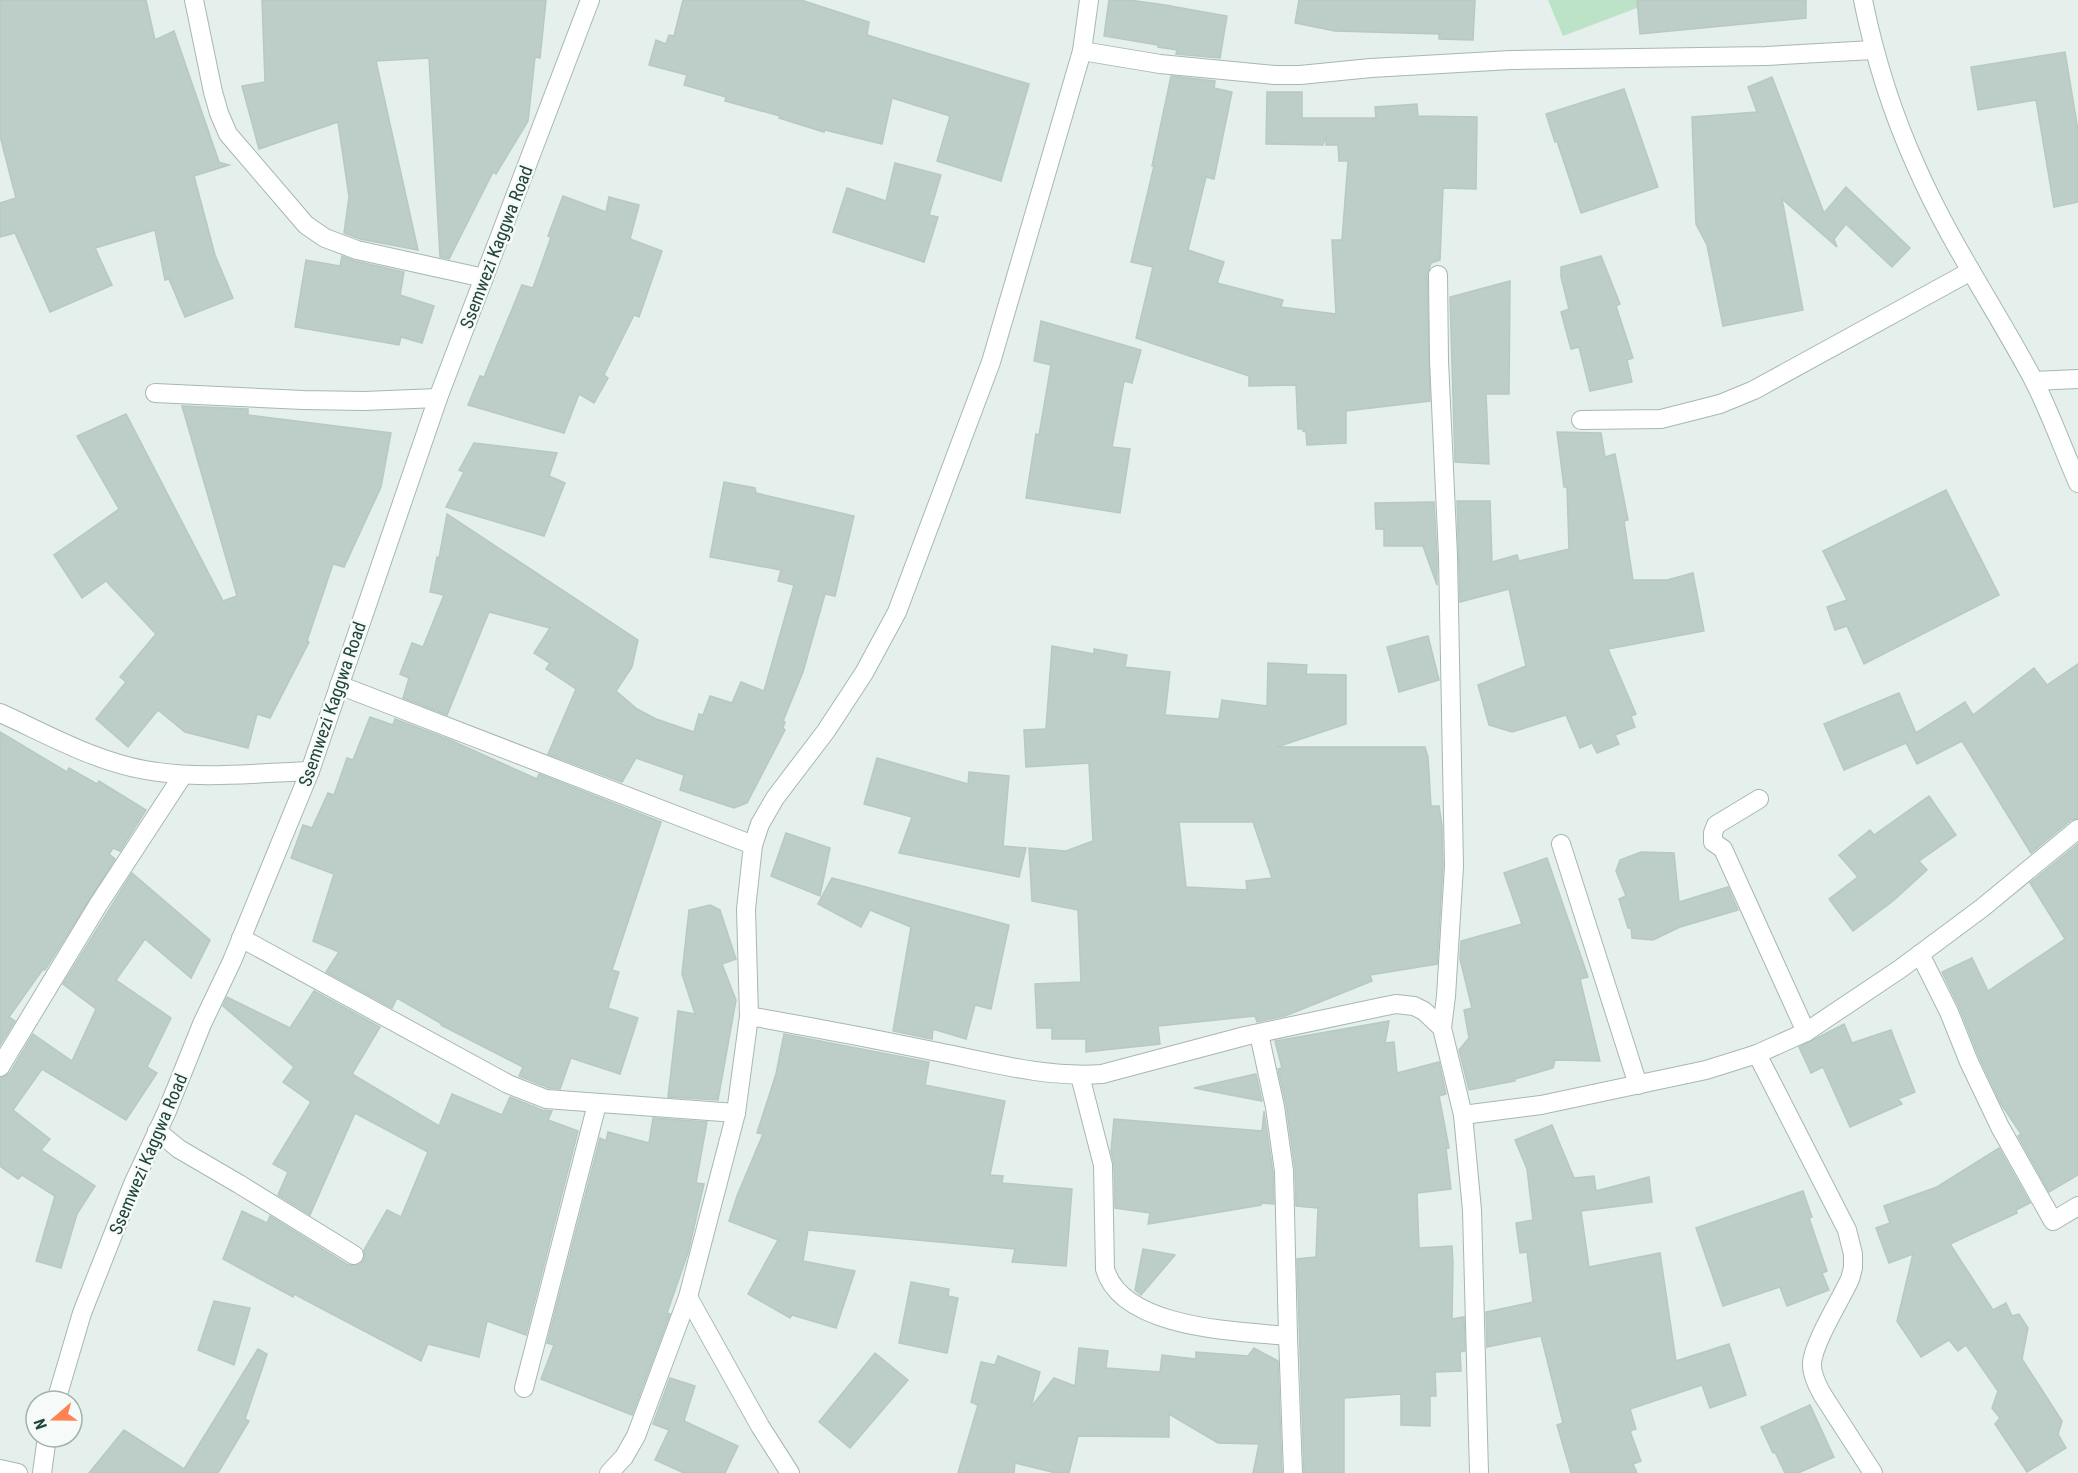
<svg xmlns="http://www.w3.org/2000/svg" width="2078" height="1473" font-family="'Roboto Condensed',sans-serif">
<style>
.green{fill:#bce3c7}
.building{fill:#bccec7;stroke:#b6cac2;stroke-width:1.5;fill-rule:evenodd}
.lines{fill:none;stroke-linecap:round;stroke-linejoin:round}
.minor-casing{stroke:#a6b8b3;stroke-width:20}
.minor{stroke:#fff;stroke-width:18}
.labels{text-anchor:middle;dominant-baseline:central;stroke-width:5;stroke-linejoin:round;paint-order:stroke}
.street-label{font-size:18px;fill:#21443b;stroke:#f6fbf9}
</style>
<rect width="100%" height="100%" fill="#e5efeb"/>
<path class="green" d="M1548,0H1658L1563,36Z"/>
<g class="building">
<path d="M0,0H146L155,40L174,31L219,162H218L229,165L194,176L215,255L233,298L185,317L169,279L165,280L155,230L95,248L112,285L50,312L15,233L0,237V203L16,198L0,136Z"/>
<path d="M262,0H546L540,58L535,57L528,121L496,174L493,172L449,259L440,257L429,58L376,61L418,250L360,239L344,233L349,197L338,122L259,149L242,86L265,82Z"/>
<path d="M683,0H801L869,22L867,35L1029,84L1001,181L937,161L950,116L892,98L882,144L825,130L824,132L779,118L780,116L725,101L726,97L684,85L687,75L649,65L656,40L666,44L669,35L674,36Z"/>
<path d="M1109,0H1129L1165,5L1227,16L1220,58L1176,54L1177,50L1158,47V45L1104,36Z"/>
<path d="M1299,0H1475L1473,40L1439,39V34L1335,31L1295,23Z"/>
<path d="M1637,0H1806V18L1640,34Z"/>
<path d="M2065,52L2078,130V202L2054,207L2036,100L1978,110L1971,67Z"/>
<path d="M1171,76L1215,81L1214,88L1232,92L1214,179L1206,177L1188,250L1224,262L1217,283L1283,300L1281,307L1336,314L1332,240H1342L1348,161H1339L1338,145H1326V135L1323,145L1266,144L1267,92H1302V118H1376L1375,107L1417,104L1418,116L1477,117L1476,189L1443,188L1440,260L1431,263L1427,275L1430,401L1346,411V443L1307,445L1306,432L1303,431L1304,429H1298L1296,385L1249,386V376L1136,338L1153,267L1131,262L1154,166H1152Z"/>
<path d="M1772,77L1824,213L1846,187L1910,248L1892,267L1846,224L1834,239L1837,247L1782,199L1803,310L1723,326L1707,245L1696,224L1692,117L1757,112L1748,87Z"/>
<path d="M1624,89L1658,187L1581,213L1557,141L1555,142L1546,114Z"/>
<path d="M895,163L941,175L929,215L938,217L924,262L833,232L847,188L886,201Z"/>
<path d="M563,196L606,212L609,197L639,205L630,239L662,251L639,317L634,315L604,375L608,378L594,403L579,394L564,433L468,405L480,376L484,377L522,285L533,288L551,237L548,236Z"/>
<path d="M342,256L355,261L404,272L400,295L434,306L422,343L401,337L399,345L295,327L306,260L340,266Z"/>
<path d="M1601,256L1620,304L1616,306L1633,358L1627,360L1632,382L1590,391L1579,347L1571,349L1561,312L1569,309L1561,277V267Z"/>
<path d="M1510,281L1509,394H1486L1489,464L1455,462L1450,297Z"/>
<path d="M1041,321L1141,350L1132,383L1124,381L1112,447L1130,449L1120,513L1026,498L1036,434L1039,435L1051,365L1034,361Z"/>
<path d="M182,406L248,409V415L391,433L381,487L344,567L333,564L307,641L309,642L270,718L257,714L248,748L185,732L158,710L128,747L96,719L126,682L120,677L156,634L106,581L82,598L54,555L119,509L77,436L126,414L223,601L237,596Z"/>
<path d="M1557,432L1601,433L1605,457L1615,454L1628,520L1624,521L1633,580H1667L1693,573L1704,631L1608,649L1636,714L1631,716L1635,727L1615,735L1619,744L1597,753L1592,743L1580,748L1566,715L1512,732L1489,725L1478,685L1526,666L1509,589L1460,602L1457,501H1490L1492,562L1517,555L1519,561L1569,549L1567,487H1564Z"/>
<path d="M474,443L557,453L549,476L565,483L544,536L446,507L464,472L459,470Z"/>
<path d="M724,482L755,488L756,493L854,516L835,596L825,594L803,672L783,721L785,722L783,728L785,730L747,803L734,808L680,790L684,775L636,758L622,782L548,754L576,689L546,669L550,663L534,653L550,628L489,612L447,715L403,698L409,678L400,674L412,643L423,647L444,595L430,592L437,557L439,558L447,514L638,640L632,667L616,691L637,709L656,719L694,732L699,714L703,715L710,696L732,703L741,682L764,691L794,585L778,581L781,570L710,557Z"/>
<path d="M1946,490L1999,595L1864,664L1847,626L1835,630L1827,607L1847,600L1823,551Z"/>
<path d="M1434,502L1437,556V585L1423,546H1384V529H1376L1375,503Z"/>
<path d="M1428,636L1439,680L1399,692L1387,647Z"/>
<path d="M1052,646L1094,654V649L1127,655L1125,667L1170,672L1165,715L1219,719L1222,700L1267,706L1268,663L1307,665L1306,674L1346,675V724L1277,747H1425L1428,757L1431,806H1439L1442,825L1443,866L1437,964L1370,975L1372,981L1285,1016L1257,1022L1255,1016L1158,1026L1160,1044L1086,1052V1039H1052V1028H1037L1035,984L1081,982L1078,910L1032,901L1029,848L1066,851L1093,841L1089,763L1026,767L1024,730L1046,729ZM1179,822H1253L1272,878L1246,881L1247,890L1186,887Z"/>
<path d="M2078,664V818L2071,820L2031,853L1962,741L1917,764L1906,743L1844,770L1824,724L1899,693L1916,733L1965,702L1973,715L2034,668L2047,685Z"/>
<path d="M370,717L393,725L395,719L448,739L537,779L539,774L661,822L612,970L619,972L608,1008L638,1018L620,1074L571,1058L560,1089L549,1088L519,1076L523,1067L441,1025L442,1024L397,998L392,1008L326,972L339,952L313,941L334,874L291,858L303,825L312,828L328,793L334,795L347,758L353,760Z"/>
<path d="M0,732L67,772L69,768L97,784L99,781L146,810L120,851L113,848L109,854L115,859L45,970L43,969L9,1017L15,1021L0,1045Z"/>
<path d="M877,758L968,784L969,772L1009,776L1003,846L1026,848L1019,877L899,853L912,817L864,804Z"/>
<path d="M1929,796L1956,835L1919,861L1927,870L1893,901L1853,931L1829,899L1858,877L1839,855L1870,830L1874,835Z"/>
<path d="M786,833L830,848L820,896L771,876Z"/>
<path d="M2078,844V1175L2049,1192L2018,1136L2021,1134L2001,1104L1979,1057L1959,1007L1942,972L1972,958L1988,991L2065,939L2030,883Z"/>
<path d="M1641,852L1674,853L1679,902L1728,887L1738,910L1680,927L1653,940L1632,938L1631,928H1628L1619,899L1626,896L1616,871L1620,860Z"/>
<path d="M1547,858L1588,977L1580,979L1600,1061L1555,1060L1553,1068L1515,1079V1081L1469,1090L1459,1050L1469,1038L1464,1010L1472,1008L1460,959L1461,941L1522,924L1504,873Z"/>
<path d="M132,873L210,940L191,978L145,939L116,980L171,1018L147,1067L157,1073L126,1120L42,1069L13,1110L50,1139L41,1150L95,1186L77,1214L61,1268L36,1261L55,1196L22,1175L18,1179L0,1166V1078L10,1073L33,1034L72,1061L96,1009L63,984Z"/>
<path d="M832,878L1009,925L991,1009L975,1005L966,1039L933,1029L932,1039L893,1031L911,927L870,910L861,927L818,904Z"/>
<path d="M710,905L720,910L736,959L722,964L736,1000L718,1100L668,1097L678,1011L695,1014L682,974L689,910Z"/>
<path d="M314,991L380,1027L352,1074L439,1126L452,1094L502,1115L510,1097L542,1110L552,1111L548,1120L578,1131L526,1335L487,1321L479,1357L428,1344L421,1361L294,1294L293,1297L223,1259L242,1211L267,1223L270,1216L348,1265H359L364,1260V1250L387,1210L401,1217L428,1152L355,1113L310,1215L278,1195L288,1172L273,1164L311,1102L283,1082L294,1067L223,1006L227,997L290,1028Z"/>
<path d="M1389,1021L1385,1043L1394,1042L1397,1073L1439,1062L1446,1094L1439,1096L1449,1148H1446L1451,1189L1417,1193L1419,1248L1452,1246L1453,1262L1452,1319L1464,1317L1465,1351L1460,1352L1461,1371L1435,1372L1436,1396H1430V1426L1401,1425V1394L1344,1398V1473H1304L1297,1259L1316,1257L1318,1208L1296,1206L1295,1169L1286,1105L1278,1069L1282,1068L1275,1041Z"/>
<path d="M1844,1024L1852,1043L1891,1030L1915,1092L1898,1099L1902,1104L1850,1127L1823,1067L1811,1073L1799,1047Z"/>
<path d="M784,1034L929,1062L925,1085L1005,1101L990,1175L1003,1176L1002,1183L1072,1189L1066,1266L1012,1262L1015,1249L808,1230L803,1261L855,1271L836,1328L792,1315L790,1318L748,1294L778,1240L729,1221L737,1196L763,1134L757,1133L776,1074Z"/>
<path d="M1256,1074L1262,1101L1194,1088Z"/>
<path d="M1264,1111L1273,1172L1274,1204L1261,1203V1205L1148,1224L1150,1213L1115,1208L1114,1165L1111,1151L1114,1119L1262,1131Z"/>
<path d="M653,1118L707,1122L696,1183L704,1184L688,1253L667,1313L670,1314L632,1415L541,1379L554,1345L547,1343L600,1138L606,1141L608,1132L649,1143Z"/>
<path d="M1552,1125L1574,1178L1594,1176L1596,1191L1649,1177L1652,1202L1581,1211L1589,1267L1660,1253L1676,1361L1729,1344L1746,1395L1710,1408L1702,1385L1630,1409L1636,1429L1630,1431L1641,1461L1633,1464L1637,1473H1571L1557,1425L1563,1423L1541,1336L1487,1347L1486,1312L1533,1302L1527,1252L1520,1253L1516,1223L1533,1220L1527,1169L1515,1140Z"/>
<path d="M1999,1148L2030,1203L2016,1210L2017,1213L1950,1244L1993,1310L2006,1303L2012,1316L2019,1314L2028,1328L2022,1359L2062,1421L2058,1434L2066,1448L2027,1472L1995,1424L2000,1418L1992,1408L1998,1391L1966,1345L1958,1351L1949,1340L1921,1357L1897,1321L1913,1254L1889,1263L1876,1228L1890,1223L1884,1206L1937,1187Z"/>
<path d="M1803,1191L1812,1217L1809,1218L1827,1271L1822,1273L1829,1290L1787,1306L1780,1287L1723,1306L1696,1228Z"/>
<path d="M1143,1249L1175,1255L1141,1295L1135,1290Z"/>
<path d="M911,1282L949,1289L948,1296L958,1298L947,1353L899,1343Z"/>
<path d="M214,1301L250,1308L234,1365L198,1350Z"/>
<path d="M1079,1348L1108,1351L1106,1368L1160,1372L1162,1355L1196,1359V1352L1248,1356L1254,1348L1278,1361L1282,1473H1253L1259,1444L1218,1443L1169,1414V1437L1078,1436L1069,1473H1056L1015,1463L1014,1473H958L978,1405L971,1402L981,1362L995,1365L998,1356L1040,1372L1031,1407L1054,1378L1075,1386Z"/>
<path d="M258,1349L267,1354L245,1419L249,1421L218,1473H89L124,1430L184,1469Z"/>
<path d="M875,1353L908,1380L850,1448L819,1422Z"/>
<path d="M670,1378L695,1386L684,1421L738,1446L725,1473H684L655,1460L669,1430L653,1424Z"/>
<path d="M1810,1405L1834,1457L1798,1473H1785L1775,1452L1773,1453L1761,1427Z"/>
</g>
<g class="lines">
<defs>
<g id="minor">
<path d="M194,0L213,92L219,113L228,134L306,225L325,238L357,250L484,278"/>
<path d="M1863,0C1875,59 1892,113 1917,168C1949,241 1995,308 2033,379C2050,412 2063,449 2078,483"/>
<path d="M1082,51L1160,64L1274,75H1300L1371,68L1511,60L1766,56L1873,50"/>
<path d="M1438,275L1439,361L1448,556L1454,866L1446,996L1442,1028"/>
<path d="M2034,381L2078,379"/>
<path d="M155,393L303,400L364,401L438,398"/>
<path d="M1581,420L1661,419L1720,404L1754,390L1971,271"/>
<path d="M339,685L753,845"/>
<path d="M0,713C47,734 94,761 145,770C199,780 256,773 310,771"/>
<path d="M1759,799L1716,825L1713,833V842L1723,849L1806,1032"/>
<path d="M1561,844L1638,1085"/>
<path d="M241,938L508,1084L546,1099L736,1113"/>
<path d="M1920,954L1949,1012L1969,1062L2000,1127L2053,1221L2078,1206"/>
<path d="M749,1016C812,1027 875,1039 938,1052C993,1063 1046,1078 1102,1074L1245,1036L1381,1007L1396,1004L1414,1006L1424,1011L1442,1028L1463,1115L1472,1210L1479,1473"/>
<path d="M1259,1034L1275,1107L1284,1171L1288,1336"/>
<path d="M1757,1054L1847,1230L1853,1254V1268L1850,1279C1840,1301 1815,1340 1812,1362C1811,1373 1817,1385 1822,1394L1873,1473"/>
<path d="M0,1067L98,905L183,775"/>
<path d="M1080,1076L1103,1165L1105,1269C1122,1329 1237,1331 1288,1336L1293,1473"/>
<path d="M1463,1115L1541,1105L1706,1070L1757,1054L1806,1032L1900,969L1982,908L2078,829"/>
<path d="M157,1131L179,1149L239,1184L354,1255"/>
<path d="M688,1297L760,1426L790,1473"/>
<path d="M524,1388L597,1104"/>
<path d="M56,1401L82,1313L133,1184L167,1111L202,1024L232,961L310,771L438,398L590,0"/>
<path d="M0,1469L18,1473"/>
<path d="M42,1473L47,1437"/>
<path d="M609,1473L624,1457L636,1436L688,1297L736,1113L749,1016L746,909L753,845L760,824L775,798L826,731L864,673L897,612L991,362L1082,51L1089,0"/>
</g>
</defs>
<use href="#minor" class="minor-casing"/>
<use href="#minor" class="minor"/>
</g>
<g class="labels">
<g class="street-label">
<text transform="translate(496 247) rotate(-69)">Ssemwezi Kaggwa Road</text>
<text transform="translate(332 704) rotate(-71)">Ssemwezi Kaggwa Road</text>
<text transform="translate(148 1154) rotate(-67)">Ssemwezi Kaggwa Road</text>
</g>
</g>
<g transform="translate(54 1419) rotate(250)"><circle r="28" fill="#f6fbf9" stroke="#a1b2ad" stroke-width="1.5"/>
<path d="M0-4.5L10 22L0 15L-10 22Z" fill="#ff8253"/>
<text y="-9" font-size="16" font-weight="bold" text-anchor="middle" fill="#21443b">N</text>
</g>
</svg>
